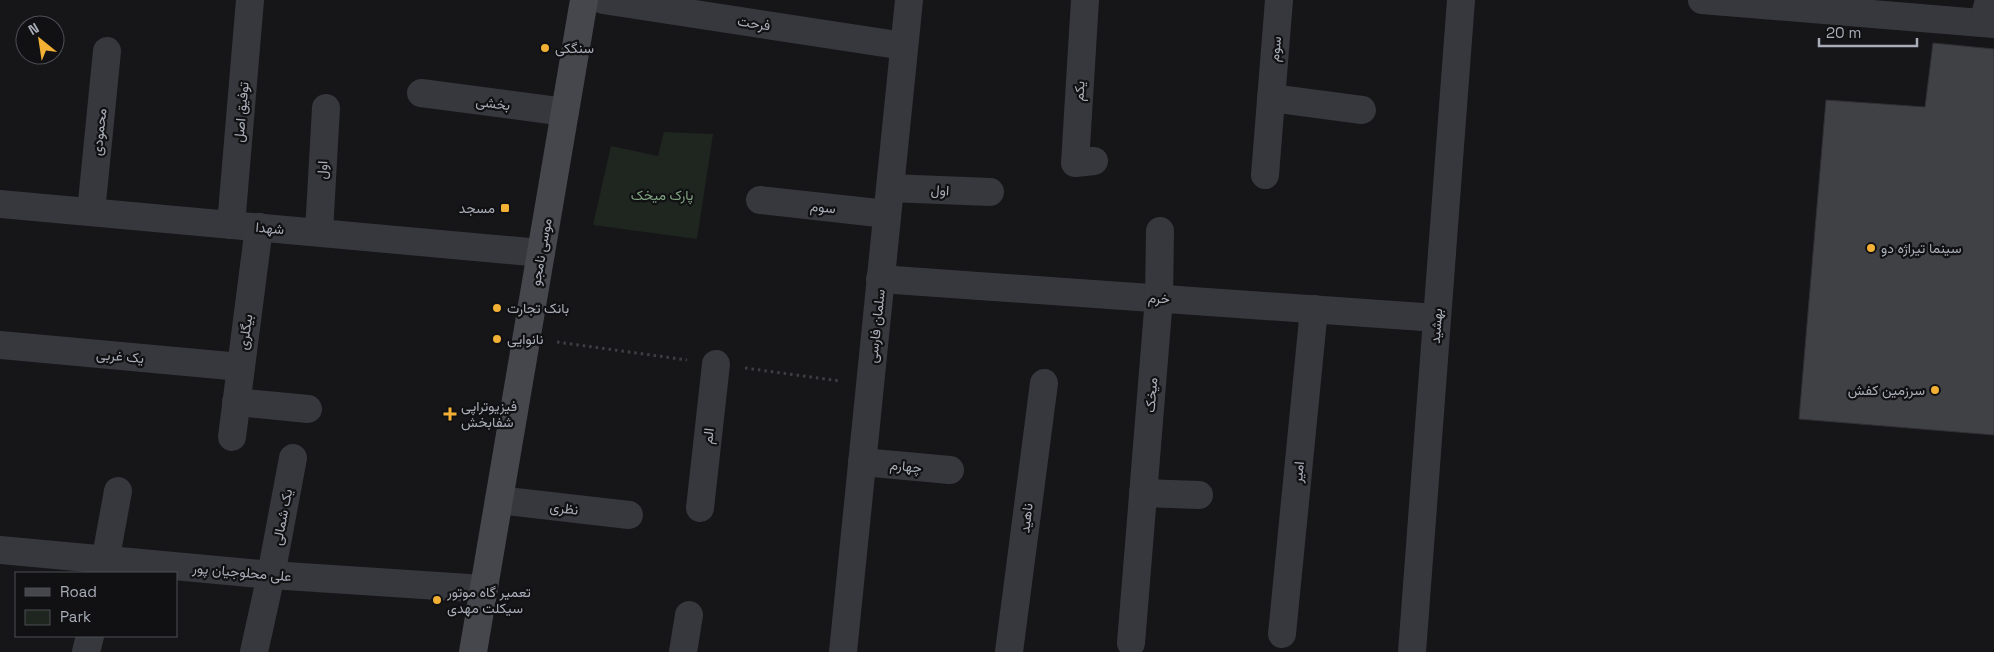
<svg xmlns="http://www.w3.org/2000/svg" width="1994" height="652" font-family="'Space Grotesk',Vazirmatn,sans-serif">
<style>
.green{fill:#1e261f}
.building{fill:#404145;stroke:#303034}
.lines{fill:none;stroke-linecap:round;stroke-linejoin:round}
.path{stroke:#3d3f44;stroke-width:3;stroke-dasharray:2.5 4;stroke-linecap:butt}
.street{stroke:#37383d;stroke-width:28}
.secondary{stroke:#45474d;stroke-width:28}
.poi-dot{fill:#f2b134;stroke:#111113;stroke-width:2}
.labels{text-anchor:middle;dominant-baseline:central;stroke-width:4.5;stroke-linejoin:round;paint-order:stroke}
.street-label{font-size:14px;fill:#a8adb8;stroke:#111113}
.poi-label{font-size:14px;fill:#a8adb8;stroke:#111113;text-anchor:start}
.park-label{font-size:14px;fill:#7fa381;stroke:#111113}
</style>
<rect width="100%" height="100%" fill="#161618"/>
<path class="green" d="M664,132L713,134L697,239L593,225L611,146L658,156Z"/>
<path class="building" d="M1933,43L1994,49V435L1799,419L1826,100L1925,107Z"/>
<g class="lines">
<g class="path">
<path d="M557,342L687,360"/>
<path d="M745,368L840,381"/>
</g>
<g class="street">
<path d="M603,0L904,46"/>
<path d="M1085,0L1075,163L1094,161"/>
<path d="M1702,0L1994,24"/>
<path d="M1983,23L1989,0"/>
<path d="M421,93L565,112"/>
<path d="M1271,98L1362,110"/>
<path d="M1265,175L1279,0"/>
<path d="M890,188L990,192"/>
<path d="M760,200L887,214"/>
<path d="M0,204L541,253"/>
<path d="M91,212L107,51"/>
<path d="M231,225L250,0"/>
<path d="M319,232L326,108"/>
<path d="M880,279L1437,318"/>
<path d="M0,345L241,367"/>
<path d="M236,402L308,409"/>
<path d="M232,437L259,227"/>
<path d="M862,462L950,470"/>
<path d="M1143,493L1199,495"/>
<path d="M499,500L629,515"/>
<path d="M700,508L716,364"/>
<path d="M0,550L271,575L484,589"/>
<path d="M103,573L118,491"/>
<path d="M1282,634L1314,309"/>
<path d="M1131,643L1159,298L1160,231"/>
<path d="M86,652L90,636"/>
<path d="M254,652L271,575L293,458"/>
<path d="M683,652L689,615"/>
<path d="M843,652L909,0"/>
<path d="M1009,652L1044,383"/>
<path d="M1412,652L1461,0"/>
</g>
<path class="secondary" d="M473,652L584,0"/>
</g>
<g class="poi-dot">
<circle cx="545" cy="48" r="5"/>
<rect x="500" y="203" width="10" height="10" rx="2.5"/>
<circle cx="1871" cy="248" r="5"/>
<circle cx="497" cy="308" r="5"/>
<circle cx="497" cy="339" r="5"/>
<circle cx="1935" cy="390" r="5"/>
<path d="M447.5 406.5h5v5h5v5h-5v5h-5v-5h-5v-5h5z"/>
<circle cx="437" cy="600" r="5"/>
</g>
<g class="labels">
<g class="street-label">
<text transform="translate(754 23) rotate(9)">فرحت</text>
<text transform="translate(1275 49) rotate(-85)">سوم</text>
<text transform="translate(1079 91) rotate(-87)">یکم</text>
<text transform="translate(493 103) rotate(7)">بخشی</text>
<text transform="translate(241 112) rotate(-85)">توفیق اصل</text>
<text transform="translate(99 132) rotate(-84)">محمودی</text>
<text transform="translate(322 170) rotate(-87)">اول</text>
<text transform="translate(940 190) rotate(3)">اول</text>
<text transform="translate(823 207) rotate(6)">سوم</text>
<text transform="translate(270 228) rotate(5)">شهدا</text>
<text transform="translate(541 252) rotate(-80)">موسی نامجو</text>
<text transform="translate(1159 298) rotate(4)">خرم</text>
<text transform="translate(876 326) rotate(-84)">سلمان فارسی</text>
<text transform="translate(1436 326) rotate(-86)">بهشید</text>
<text transform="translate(245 332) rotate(-82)">بیگلری</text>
<text transform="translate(120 356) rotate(5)">یک غربی</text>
<text transform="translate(1151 395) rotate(-85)">میخک</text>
<text transform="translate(708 436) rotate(-84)">الم</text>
<text transform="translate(906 466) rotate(6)">چهارم</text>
<text transform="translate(1298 472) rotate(-85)">امیر</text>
<text transform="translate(564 508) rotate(7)">نظری</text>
<text transform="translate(282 517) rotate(-79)">یک شمالی</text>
<text transform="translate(1026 518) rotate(-83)">ناهید</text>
<text transform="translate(242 572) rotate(5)">علی محلوجیان پور</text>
</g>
<g class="poi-label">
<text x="555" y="48">سنگکی</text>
<text x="495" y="208" text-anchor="end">مسجد</text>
<text x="1881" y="248">سینما تیراژه دو</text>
<text x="507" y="308">بانک تجارت</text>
<text x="507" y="339">نانوایی</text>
<text x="1925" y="390" text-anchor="end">سرزمین کفش</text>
<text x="461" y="406">فیزیوتراپی<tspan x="461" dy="16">شفابخش</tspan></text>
<text x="447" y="592">تعمیر گاه موتور<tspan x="447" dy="16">سیکلت مهدی</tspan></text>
</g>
<g class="park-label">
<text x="662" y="195">پارک میخک</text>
</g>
</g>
<rect x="15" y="572" width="162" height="65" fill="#111113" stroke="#4d4f55"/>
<rect x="25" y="588" width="25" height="8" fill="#45474d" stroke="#4d4f55"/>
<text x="60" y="597" font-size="15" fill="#a8adb8">Road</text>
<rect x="25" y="610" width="25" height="15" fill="#1e261f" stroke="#4d4f55"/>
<text x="60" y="622" font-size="15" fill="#a8adb8">Park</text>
<g transform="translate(40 40) rotate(330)"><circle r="24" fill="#111113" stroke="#4d4f55"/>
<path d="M0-4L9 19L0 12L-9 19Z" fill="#f2b134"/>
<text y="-8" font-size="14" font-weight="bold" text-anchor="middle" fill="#a8adb8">N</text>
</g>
<path d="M1819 38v8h98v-8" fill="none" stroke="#a8adb8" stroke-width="2.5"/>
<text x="1826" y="38" font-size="15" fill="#a8adb8" stroke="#111113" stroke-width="4" paint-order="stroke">20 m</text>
</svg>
